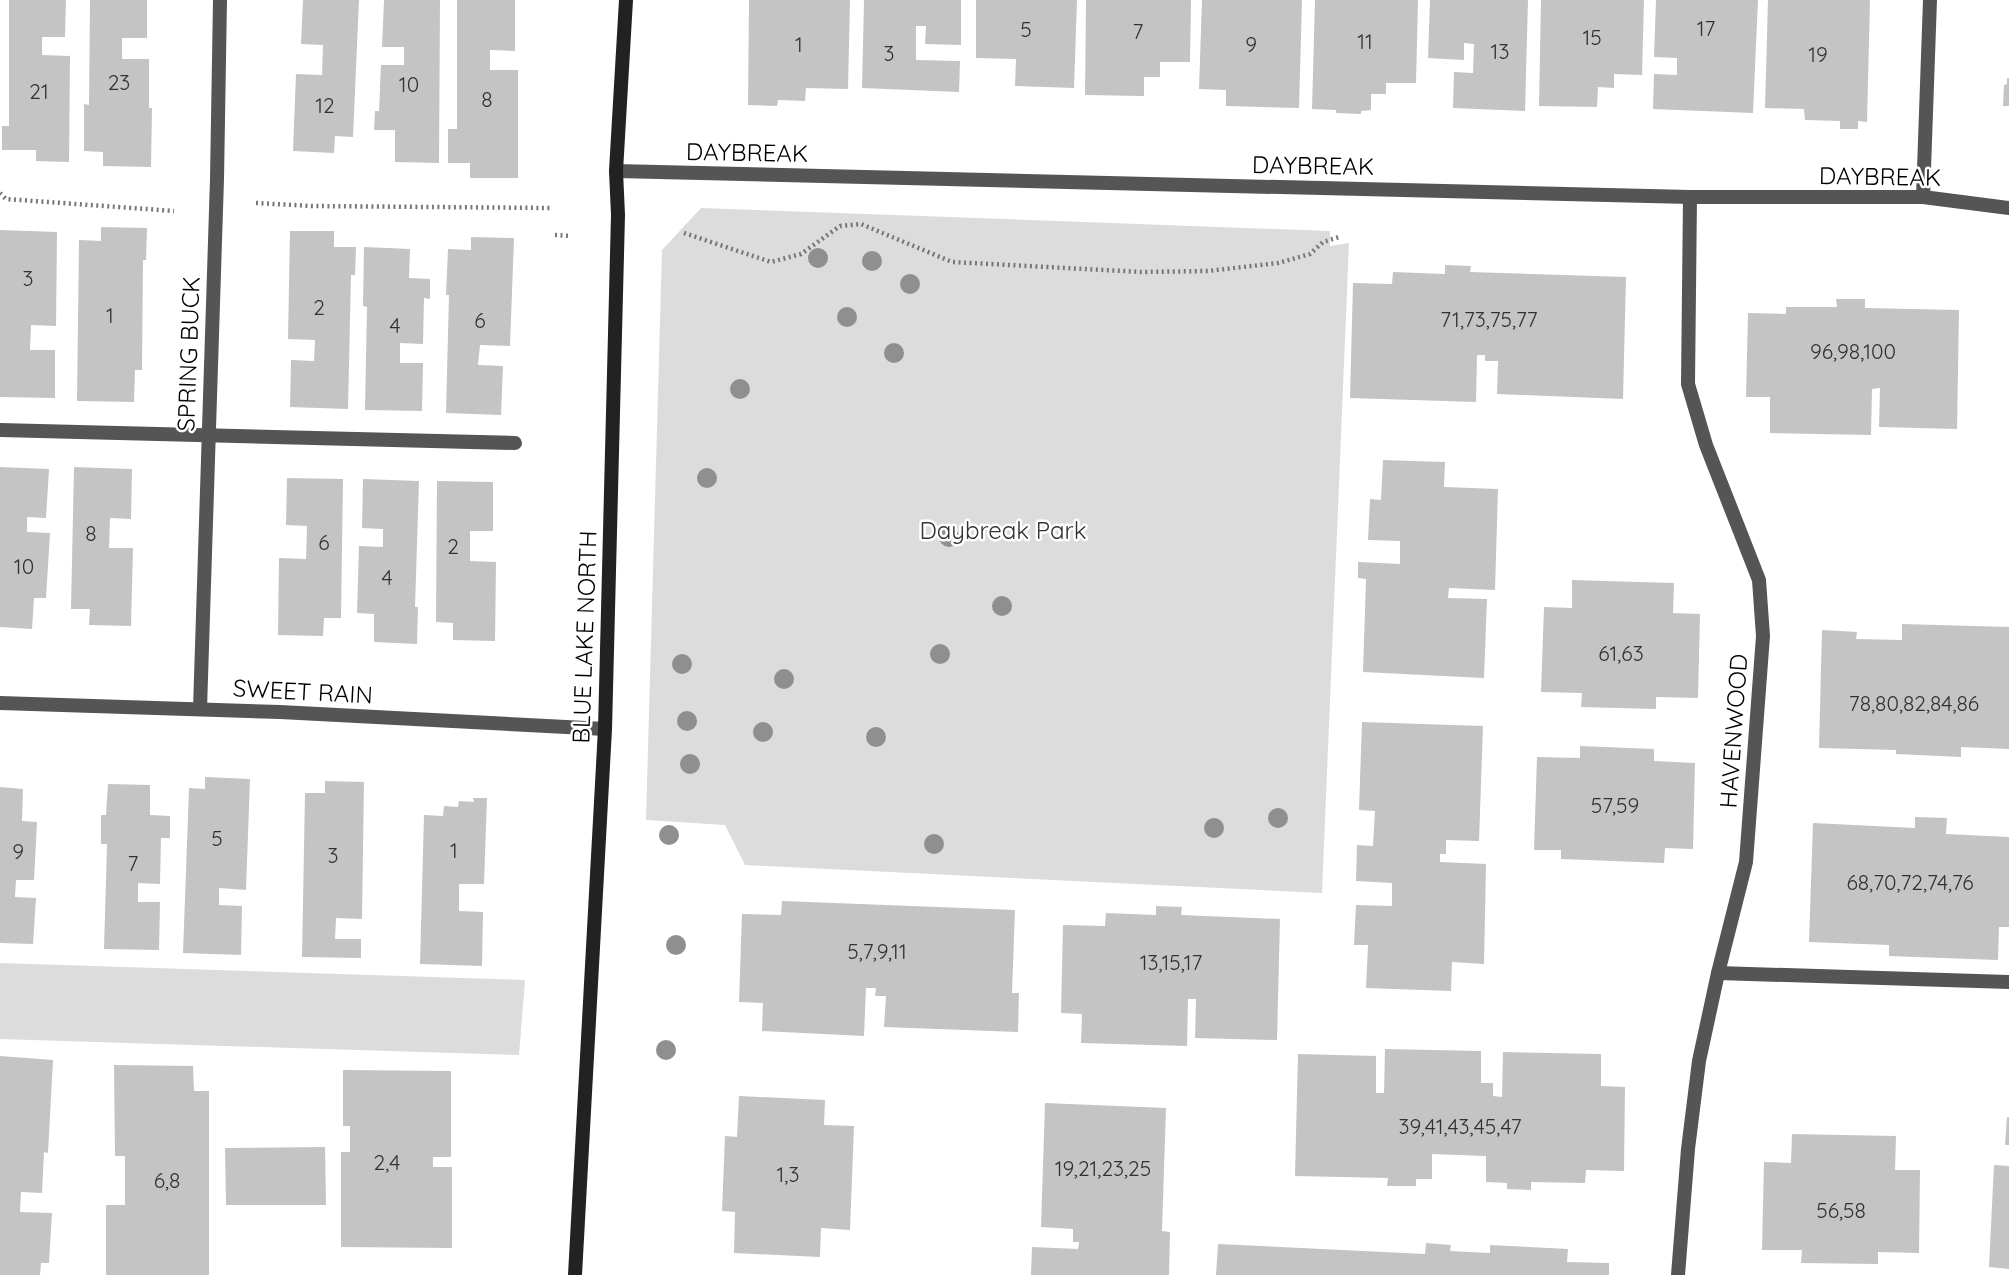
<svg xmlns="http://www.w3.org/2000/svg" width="2009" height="1275" font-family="Quicksand,sans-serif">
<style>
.green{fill:#dcdcdc}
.building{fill:#c4c4c4}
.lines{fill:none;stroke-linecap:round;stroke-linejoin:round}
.path{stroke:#777;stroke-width:4.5;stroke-dasharray:2 3.5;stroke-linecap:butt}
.lane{stroke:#555;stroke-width:14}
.street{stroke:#555;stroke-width:14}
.secondary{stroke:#222;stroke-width:14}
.tree{fill:#8f8f8f}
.labels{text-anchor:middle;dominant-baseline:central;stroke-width:5;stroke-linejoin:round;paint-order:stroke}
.number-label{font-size:21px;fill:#313131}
.street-label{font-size:24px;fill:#000;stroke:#fff}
.park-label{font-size:24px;fill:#333;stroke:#fff}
</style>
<rect width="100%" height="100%" fill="#fff"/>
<g class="green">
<path d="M701,208L1330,231V246L1349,243L1322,893L745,865L725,825L646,820L662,250Z"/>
<path d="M0,963L525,980L519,1055L0,1039Z"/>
</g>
<g class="building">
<path d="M9,0H66L65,37H42V55L70,56L69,162L36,161V150H2V126H9Z"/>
<path d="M90,0H147V38H122V59H149V108H152L151,167L103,166V152L84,151V104L89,105Z"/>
<path d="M303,0H359L353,137L335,136L334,153L293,151L296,74L322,75L323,45L301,44Z"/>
<path d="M384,0H440L439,163L395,162V130H374L375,111H379L381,65H404V47H382Z"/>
<path d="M457,0H515V51L490,50V70H518V178H470V163H448V129H457Z"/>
<path d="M749,0H850L848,89L806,88L805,101L778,100L777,106L748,105Z"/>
<path d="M864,0H961V45L925,44L926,26H916V60L960,61L959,92L862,88Z"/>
<path d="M976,0H1077L1074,88L1015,86L1016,59L976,58Z"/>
<path d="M1086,0H1191L1190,62H1160V77H1144V96L1085,95Z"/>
<path d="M1202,0H1302L1299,108L1226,106V90L1199,89Z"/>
<path d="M1315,0H1418L1416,83H1386V94H1371V110L1361,111V114L1336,113V110L1312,109Z"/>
<path d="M1430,0H1528L1525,111L1453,108L1454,72L1473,73L1474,44L1464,43V60L1428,58Z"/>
<path d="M1541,0H1644L1642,75L1614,74V88L1598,87L1597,107L1539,106Z"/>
<path d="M1656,0H1758L1753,113L1653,109L1654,74L1677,75V58L1654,57Z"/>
<path d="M1768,0H1870L1867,122L1858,121V129H1840V121L1805,120L1804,109L1765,108Z"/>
<path d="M2007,78H2009V106H2003L2004,85L2007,84Z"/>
<path d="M101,227L147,228L146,260H143L142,370H135L134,402L77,401L79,240L101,241Z"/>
<path d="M0,230L57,232L56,326L31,325L30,350H55V398L0,397Z"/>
<path d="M290,231H334V247H356L355,275H351L348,409L290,407L291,360L314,361L315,340L288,339Z"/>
<path d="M471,237L514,238L510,346L480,345L478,365L503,366L501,415L446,413L449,295H446L448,249L471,250Z"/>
<path d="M364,247L410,249L409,278L430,279V299L424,298L423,344L400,343V363H423L422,411L365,410L367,307L363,306Z"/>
<path d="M1445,265L1471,266L1470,272L1626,277L1623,399L1497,394L1498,361H1485V355H1477L1476,402L1350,398L1353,283L1392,284L1393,272L1445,274Z"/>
<path d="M1836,299H1865V308L1959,310L1957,429L1879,427L1880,388L1872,389L1871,435L1770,433V397H1746L1748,313L1786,314V307H1837Z"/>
<path d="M1383,460L1445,462L1444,487L1498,489L1495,590L1449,588L1448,598L1487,599L1484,678L1363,672L1366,579L1358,578V562L1400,564V541L1368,540L1370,499L1381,500Z"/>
<path d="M0,467L49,469L46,518L27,517V532L50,533L46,598H34L32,629L0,627Z"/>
<path d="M74,467L132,469L131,519L110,518L109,548H133L131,626L89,625L90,609H71Z"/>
<path d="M287,478L343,479L341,618H324L323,636L278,635L279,558L306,559L307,526L286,525Z"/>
<path d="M363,479L419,481L415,607H418L417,644L374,642V614L357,613L359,546L383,547V529L362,528Z"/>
<path d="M437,481L493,482V531H470V561L496,562L495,641L453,640V623L436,622Z"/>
<path d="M1572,580L1674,583L1673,613L1700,614L1698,698L1656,697V709L1581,707L1582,693L1541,692L1544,607L1572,608Z"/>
<path d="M1902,624L2009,627V749L1961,747V757L1896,754V750L1819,748L1822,630L1857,632L1856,639L1902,640Z"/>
<path d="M1362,722L1483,726L1479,841L1446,840V854H1440V862L1486,864L1484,964L1452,962L1451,991L1366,988L1368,945H1354L1356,905L1392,906V883L1356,881L1357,845L1373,846L1375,811L1359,810Z"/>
<path d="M1580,746L1654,749V761L1695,763L1693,849L1665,848L1664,863L1561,859V850H1534L1537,757L1580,758Z"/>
<path d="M205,777L250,779L246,890L219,888V905L242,906L241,955L183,953L189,788L205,789Z"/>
<path d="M325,781L364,782L362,919L336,918L335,939H361V958L302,957L305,793H325Z"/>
<path d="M108,784L150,785V815L170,816V838H161L160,884L138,883V902H160L159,950L104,949L107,844H101V815H106Z"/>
<path d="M0,787L23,789L22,821L37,822L34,880H16L15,897L36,898L33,944L0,943Z"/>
<path d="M473,798H487L484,884H459V911L483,912L482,966L420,964L424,815L443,816L444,806L458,807L459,801L474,802Z"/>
<path d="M1915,817L1947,818L1946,834L2009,837V927H1999L1998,960L1889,956V945L1809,942L1813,823L1915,828Z"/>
<path d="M782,901L1015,910L1012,993H1019L1018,1032L884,1027L886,996H875L876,988H866L864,1036L762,1031L763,1003L739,1002L742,914L781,915Z"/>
<path d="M1156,906L1182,907L1181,915L1280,919L1277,1040L1195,1038L1196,999H1188L1187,1046L1081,1043L1082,1014L1061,1013L1063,925L1105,926L1106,913L1156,915Z"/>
<path d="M1385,1049L1481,1051V1083H1493V1096L1502,1097L1503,1052L1601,1054V1086L1625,1087L1624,1171L1586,1170L1585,1183L1531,1182V1190L1507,1189V1183L1486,1182V1156L1432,1154V1179H1416V1186H1387L1388,1178L1295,1176L1298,1054L1376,1056V1093H1384Z"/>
<path d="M0,1056L53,1060L48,1153L44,1152L42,1193L21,1192L20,1212L52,1213L49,1263H41L40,1275H0Z"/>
<path d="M114,1065L193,1066L194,1091H209V1275H106V1205H125V1156H115Z"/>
<path d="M343,1070L451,1071V1157H433V1167H452V1248L341,1247V1152H350V1126H343Z"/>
<path d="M739,1096L825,1100L824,1125L854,1126L850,1230L821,1228L820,1257L734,1253L735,1212L722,1211L725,1136L737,1137Z"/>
<path d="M1045,1103L1166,1108L1162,1231L1170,1232L1169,1275H1031L1032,1247L1078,1249L1079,1242H1073V1229L1041,1227Z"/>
<path d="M2007,1117H2009V1145H2005Z"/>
<path d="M1792,1134L1896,1136L1895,1170H1920L1919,1253L1878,1252V1264L1801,1263L1802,1250H1762L1764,1162L1791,1163Z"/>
<path d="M325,1147L326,1205H226L225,1148Z"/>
<path d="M1994,1165L2009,1166V1269L1989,1267Z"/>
<path d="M1426,1243L1451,1245L1450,1251L1490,1253V1245L1568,1249L1567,1262L1609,1263V1275H1216L1218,1244L1425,1254Z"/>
</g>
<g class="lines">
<g class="path">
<path d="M0,193L6,199L174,211"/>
<path d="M256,203L312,206L551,208"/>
<path d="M684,233L771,262L801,254L840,226L861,224L952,262L1142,272L1208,271L1278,263L1310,254L1323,242L1339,237"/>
<path d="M555,235L571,236"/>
</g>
<g class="lane">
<path d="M0,430L515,443"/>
<path d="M1718,973L2009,982"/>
</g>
<g class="street">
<path d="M616,171L1690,197H1923L2009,208"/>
<path d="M1923,197L1930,0"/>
<path d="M0,703L280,712L605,729"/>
<path d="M200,709L217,179L220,0"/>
<path d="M1678,1275L1688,1149L1699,1061L1718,973L1746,862L1763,636L1759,580L1706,445L1688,384L1690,197"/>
</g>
<path class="secondary" d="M575,1275L605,729L618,215L616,171L626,0"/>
</g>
<g class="tree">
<circle cx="818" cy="258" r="10"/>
<circle cx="872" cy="261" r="10"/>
<circle cx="910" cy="284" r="10"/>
<circle cx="847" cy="317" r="10"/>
<circle cx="894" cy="353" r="10"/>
<circle cx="740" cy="389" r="10"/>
<circle cx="707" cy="478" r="10"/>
<circle cx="949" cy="537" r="10"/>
<circle cx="1002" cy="606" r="10"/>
<circle cx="940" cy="654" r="10"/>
<circle cx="682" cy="664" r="10"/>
<circle cx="784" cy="679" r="10"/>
<circle cx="687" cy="721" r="10"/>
<circle cx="763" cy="732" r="10"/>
<circle cx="876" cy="737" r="10"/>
<circle cx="690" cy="764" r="10"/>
<circle cx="1278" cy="818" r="10"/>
<circle cx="1214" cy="828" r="10"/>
<circle cx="669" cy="835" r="10"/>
<circle cx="934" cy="844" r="10"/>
<circle cx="676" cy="945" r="10"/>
<circle cx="666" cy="1050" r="10"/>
</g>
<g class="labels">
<g class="number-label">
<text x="1706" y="28">17</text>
<text x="1026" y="29">5</text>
<text x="1138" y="31">7</text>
<text x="1592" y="37">15</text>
<text x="1365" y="41">11</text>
<text x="799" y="44">1</text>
<text x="1251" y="44">9</text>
<text x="1500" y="51">13</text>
<text x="889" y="53">3</text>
<text x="1818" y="54">19</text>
<text x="119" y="82">23</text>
<text x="409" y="84">10</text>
<text x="39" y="91">21</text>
<text x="487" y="99">8</text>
<text x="325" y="105">12</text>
<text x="28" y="278">3</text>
<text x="319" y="307">2</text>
<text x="110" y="315">1</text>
<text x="1489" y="319">71,73,75,77</text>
<text x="480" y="320">6</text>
<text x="395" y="325">4</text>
<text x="1853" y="351">96,98,100</text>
<text x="91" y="533">8</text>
<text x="324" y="542">6</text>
<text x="453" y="546">2</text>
<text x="24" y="566">10</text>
<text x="387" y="577">4</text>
<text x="1621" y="653">61,63</text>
<text x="1914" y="703">78,80,82,84,86</text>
<text x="1615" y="805">57,59</text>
<text x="217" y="838">5</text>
<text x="454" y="850">1</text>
<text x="18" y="851">9</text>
<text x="333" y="855">3</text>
<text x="133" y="863">7</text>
<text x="1910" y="882">68,70,72,74,76</text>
<text x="877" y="951">5,7,9,11</text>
<text x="1171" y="962">13,15,17</text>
<text x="1460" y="1126">39,41,43,45,47</text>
<text x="387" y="1162">2,4</text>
<text x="1103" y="1168">19,21,23,25</text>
<text x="788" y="1174">1,3</text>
<text x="167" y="1180">6,8</text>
<text x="1841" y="1210">56,58</text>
</g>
<g class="street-label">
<text transform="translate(747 152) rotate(1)">DAYBREAK</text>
<text transform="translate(1313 165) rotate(1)">DAYBREAK</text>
<text transform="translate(1880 176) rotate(1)">DAYBREAK</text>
<text transform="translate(188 354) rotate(-88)">SPRING BUCK</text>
<text transform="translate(584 637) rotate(-88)">BLUE LAKE NORTH</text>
<text transform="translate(303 691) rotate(3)">SWEET RAIN</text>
<text transform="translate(1733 731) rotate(-86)">HAVENWOOD</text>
</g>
<g class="park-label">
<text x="1003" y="530">Daybreak Park</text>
</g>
</g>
</svg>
